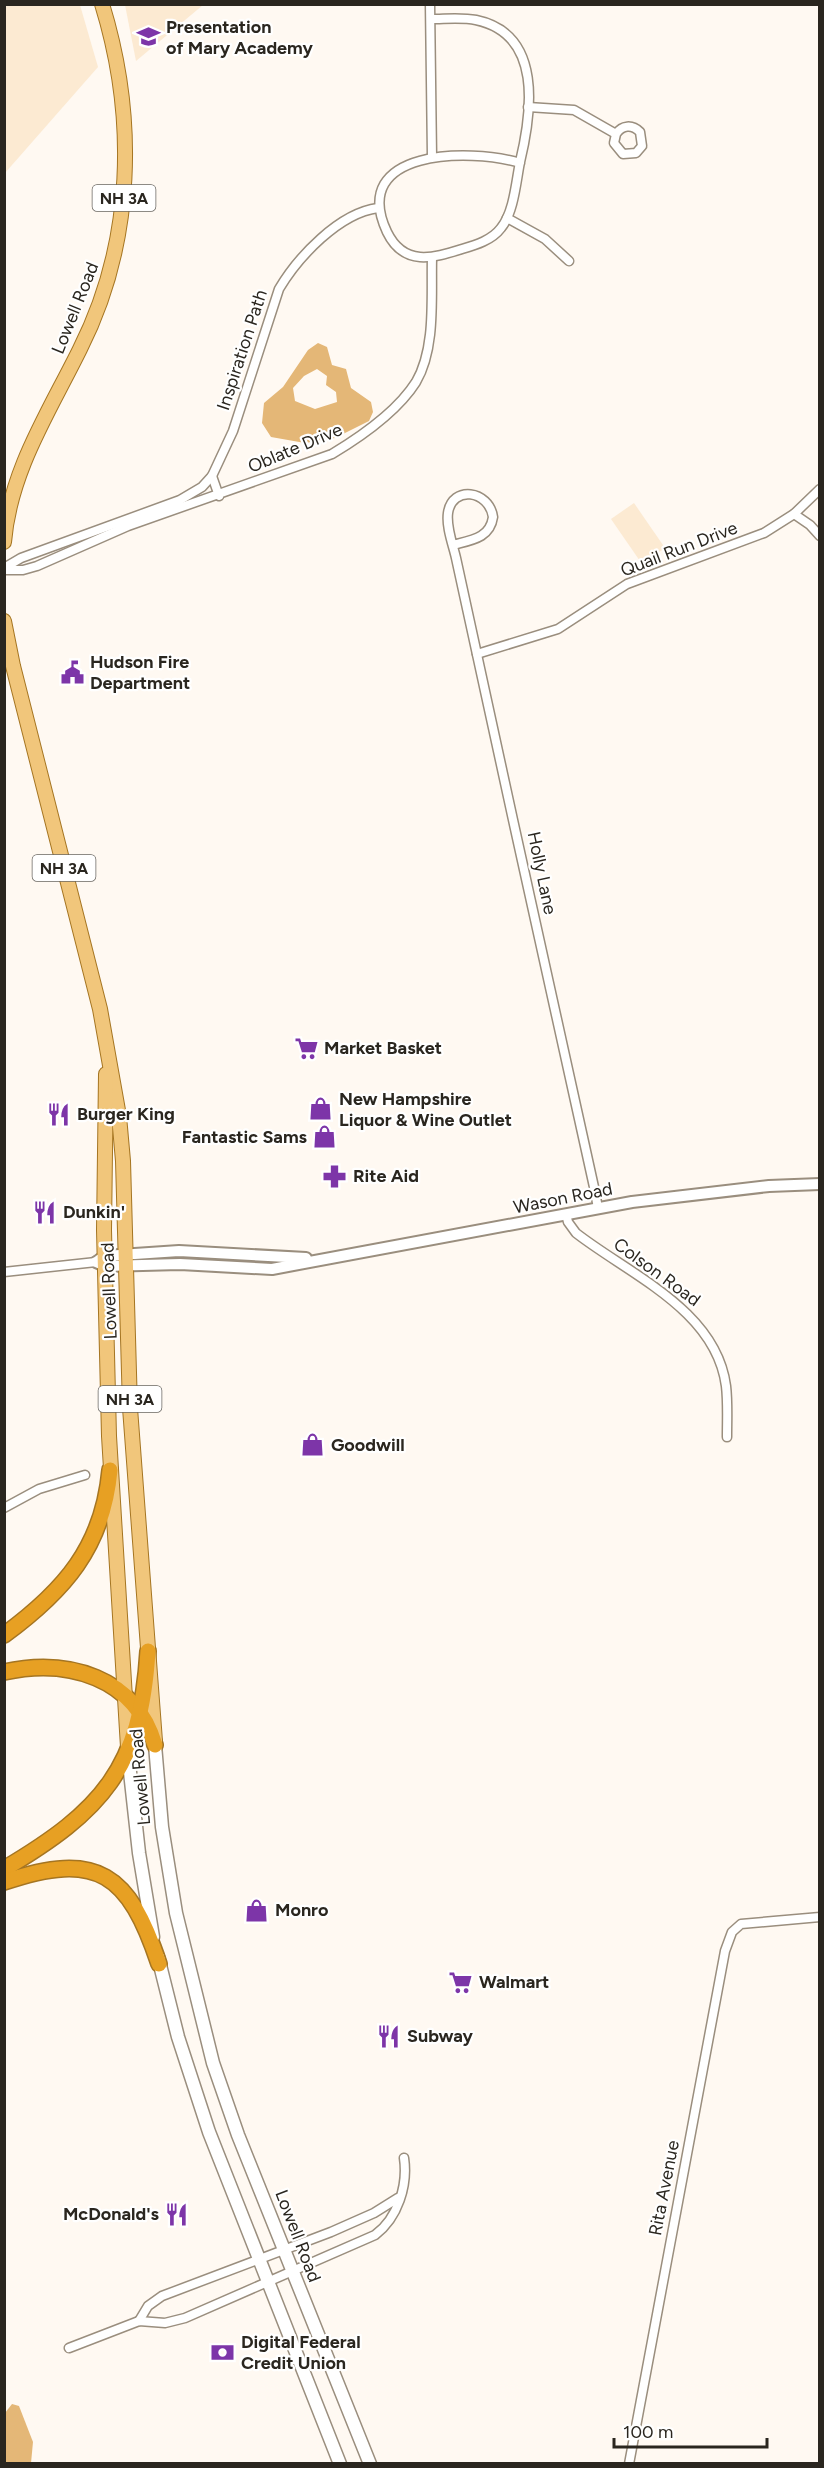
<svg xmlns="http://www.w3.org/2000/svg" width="824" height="2468" font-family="Figtree,sans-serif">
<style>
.built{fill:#fcead2}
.water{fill:#e4b777;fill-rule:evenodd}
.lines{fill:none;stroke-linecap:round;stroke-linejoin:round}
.minor-casing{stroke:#9a8e7e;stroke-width:11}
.tertiary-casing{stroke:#9a8e7e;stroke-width:14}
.secondary-casing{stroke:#9a8e7e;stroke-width:15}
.primary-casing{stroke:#a57522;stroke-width:16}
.motorway-casing{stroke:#a57522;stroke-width:18}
.minor{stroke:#fff;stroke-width:8}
.tertiary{stroke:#fff;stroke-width:10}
.secondary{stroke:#fff;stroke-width:12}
.primary{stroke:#f1c67b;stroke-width:14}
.motorway{stroke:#e7a023;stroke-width:15}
.labels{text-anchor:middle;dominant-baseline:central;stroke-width:4.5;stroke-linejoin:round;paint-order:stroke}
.shield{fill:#fff;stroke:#6a6762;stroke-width:1.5}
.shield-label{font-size:16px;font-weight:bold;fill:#2a261f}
.poi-label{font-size:18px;font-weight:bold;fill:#2a261f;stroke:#fff;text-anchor:start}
.street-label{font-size:18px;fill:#2a261f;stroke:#fff}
</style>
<rect width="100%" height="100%" fill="#fff9f2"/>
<g class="built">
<path d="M5,4L80,5L98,67L5,173Z"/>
<path d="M125,5V4L203,5L136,61Z"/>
<path d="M634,503L665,548L642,564L611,519Z"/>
</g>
<g class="water">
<path d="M318,343L327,347L332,365L346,369L351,388L371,402L373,412L369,421L335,438L305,443L271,437L262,423L264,403L283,387L308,350ZM317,369L327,376L326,385L336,392L337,402L315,409L295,401L293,388L304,376Z"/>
<path d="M12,2404L19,2406L33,2442L31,2463H5V2413Z"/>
</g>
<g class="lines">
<defs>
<g id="minor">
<path d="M430,4L432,157"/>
<path d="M431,19C445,19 462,17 476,20C543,34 532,112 520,162C516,182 514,212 501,228C492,240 476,245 462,249C433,258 404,267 387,232C348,149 470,148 520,163"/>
<path d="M528,107L574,110L616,134L614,143L623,154L636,153L642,146L640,132C632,124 622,125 616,134"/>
<path d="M507,218L545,239L569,261"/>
<path d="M212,476L219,496"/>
<path d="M794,514L810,525L820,536"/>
<path d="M453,545C472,540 490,538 493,517C489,490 452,485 448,513C446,527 453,545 456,558C501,768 548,977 594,1187L598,1208"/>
<path d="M4,568L21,558L180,500L202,487L212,476L233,431L279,289C298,257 339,213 378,208"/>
<path d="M4,570H23L37,566L128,526L332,454C362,436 397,412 416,382C436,348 431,297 432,258"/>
<path d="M477,654L558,629L627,584L764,533L794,514L820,489"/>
<path d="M566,1214L568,1222L576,1233C630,1275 716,1310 726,1386C728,1403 727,1420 727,1437"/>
<path d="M4,1272L96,1262"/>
<path d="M4,1508L39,1489L85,1475"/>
<path d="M139,2321L148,2306L162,2296L331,2232L374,2213L398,2198"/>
<path d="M69,2348L139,2321L165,2323L185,2318L375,2235C398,2218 408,2185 404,2158"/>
<path d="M629,2464L725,1951L732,1932L741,1924L820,1917"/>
</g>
<g id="tertiary">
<path d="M99,1260L105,1256L179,1251L306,1258"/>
<path d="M96,1262L105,1266L180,1264L272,1269L632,1202L769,1186L820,1184"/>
</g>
<g id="secondary">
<path d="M155,1745L162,1827L176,1913L213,2063L238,2135L370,2464"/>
<path d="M128,1754L139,1853L153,1937"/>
<path d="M158,1957L178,2037L209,2132L340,2464"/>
</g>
<g id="primary">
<path d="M4,542C10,471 49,412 80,349C134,242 137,118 102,4"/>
<path d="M4,621L13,666L100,1009L119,1116L123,1161L130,1408L155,1741"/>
<path d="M106,1074L104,1230L109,1436L128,1747"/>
</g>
<g id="motorway">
<path d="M4,1635C64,1591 103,1547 110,1470"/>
<path d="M4,1672C68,1658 135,1677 155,1745"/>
<path d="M4,1869C102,1811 141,1768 148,1651"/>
<path d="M4,1882C98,1850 129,1874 159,1964"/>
</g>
</defs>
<use href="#minor" class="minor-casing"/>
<use href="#tertiary" class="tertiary-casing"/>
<use href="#secondary" class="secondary-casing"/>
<use href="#primary" class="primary-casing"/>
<use href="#motorway" class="motorway-casing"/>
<use href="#minor" class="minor"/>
<use href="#tertiary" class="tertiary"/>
<use href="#secondary" class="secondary"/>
<use href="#primary" class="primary"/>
<use href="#motorway" class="motorway"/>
</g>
<defs>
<symbol id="school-bare" viewBox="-9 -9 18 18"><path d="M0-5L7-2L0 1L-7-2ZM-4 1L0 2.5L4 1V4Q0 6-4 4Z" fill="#7d35a8" stroke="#fff" stroke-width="2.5" paint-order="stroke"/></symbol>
<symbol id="civic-bare" viewBox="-9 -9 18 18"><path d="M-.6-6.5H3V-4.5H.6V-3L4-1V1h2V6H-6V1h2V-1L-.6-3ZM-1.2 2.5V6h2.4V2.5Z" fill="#7d35a8" stroke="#fff" stroke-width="2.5" paint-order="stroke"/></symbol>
<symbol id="supermarket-bare" viewBox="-9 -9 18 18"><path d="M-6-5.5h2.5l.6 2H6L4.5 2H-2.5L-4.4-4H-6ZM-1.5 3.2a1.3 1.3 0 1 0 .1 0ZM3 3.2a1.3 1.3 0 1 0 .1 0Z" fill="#7d35a8" stroke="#fff" stroke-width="2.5" paint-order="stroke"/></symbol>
<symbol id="shop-bare" viewBox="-9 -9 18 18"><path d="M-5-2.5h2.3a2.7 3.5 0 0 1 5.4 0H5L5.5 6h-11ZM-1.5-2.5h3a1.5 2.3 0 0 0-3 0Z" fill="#7d35a8" stroke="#fff" stroke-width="2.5" paint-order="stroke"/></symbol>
<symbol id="restaurant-bare" viewBox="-9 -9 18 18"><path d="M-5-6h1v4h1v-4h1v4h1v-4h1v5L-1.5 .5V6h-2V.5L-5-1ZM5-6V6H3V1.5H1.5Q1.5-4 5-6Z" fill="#7d35a8" stroke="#fff" stroke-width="2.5" paint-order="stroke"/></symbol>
<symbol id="pharmacy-bare" viewBox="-9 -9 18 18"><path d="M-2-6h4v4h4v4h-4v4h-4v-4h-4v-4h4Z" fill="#7d35a8" stroke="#fff" stroke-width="2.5" paint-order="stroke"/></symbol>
<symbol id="bank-bare" viewBox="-9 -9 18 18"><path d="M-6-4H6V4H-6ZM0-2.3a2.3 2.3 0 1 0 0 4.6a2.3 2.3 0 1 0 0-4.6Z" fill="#7d35a8" stroke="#fff" stroke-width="2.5" paint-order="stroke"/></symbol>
</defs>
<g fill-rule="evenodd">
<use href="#school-bare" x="132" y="20" width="33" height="33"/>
<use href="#civic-bare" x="56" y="656" width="33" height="33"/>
<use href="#supermarket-bare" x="290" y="1032" width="33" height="33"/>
<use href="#shop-bare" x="304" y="1092" width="33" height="33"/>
<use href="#restaurant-bare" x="42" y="1098" width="33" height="33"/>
<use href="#shop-bare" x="308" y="1120" width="33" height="33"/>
<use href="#pharmacy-bare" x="318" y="1160" width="33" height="33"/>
<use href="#restaurant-bare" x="28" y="1196" width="33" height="33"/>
<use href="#shop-bare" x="296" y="1428" width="33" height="33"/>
<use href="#shop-bare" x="240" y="1894" width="33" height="33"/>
<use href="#supermarket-bare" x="444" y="1966" width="33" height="33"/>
<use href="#restaurant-bare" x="372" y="2020" width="33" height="33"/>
<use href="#restaurant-bare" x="160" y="2198" width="33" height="33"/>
<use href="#bank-bare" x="206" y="2336" width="33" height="33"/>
</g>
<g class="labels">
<g class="shield">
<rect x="92.5" y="185" width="63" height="26" rx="4.5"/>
<rect x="32.5" y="855" width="63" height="26" rx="4.5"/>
<rect x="98.5" y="1386" width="63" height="26" rx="4.5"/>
</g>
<g class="shield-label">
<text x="124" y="198">NH 3A</text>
<text x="64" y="868">NH 3A</text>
<text x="130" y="1399">NH 3A</text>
</g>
<g class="poi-label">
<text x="166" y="27">Presentation<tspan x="166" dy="21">of Mary Academy</tspan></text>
<text x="90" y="662">Hudson Fire<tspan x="90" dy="21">Department</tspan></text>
<text x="324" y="1048">Market Basket</text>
<text x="339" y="1099">New Hampshire<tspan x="339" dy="21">Liquor &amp; Wine Outlet</tspan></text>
<text x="77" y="1114">Burger King</text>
<text x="307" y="1137" text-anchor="end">Fantastic Sams</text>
<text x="353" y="1176">Rite Aid</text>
<text x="63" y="1212">Dunkin'</text>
<text x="331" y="1445">Goodwill</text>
<text x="275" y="1910">Monro</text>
<text x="479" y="1982">Walmart</text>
<text x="407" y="2036">Subway</text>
<text x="159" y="2214" text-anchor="end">McDonald's</text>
<text x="241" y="2342">Digital Federal<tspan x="241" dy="21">Credit Union</tspan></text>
</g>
<g class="street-label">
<text transform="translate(75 308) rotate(-68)">Lowell Road</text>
<text transform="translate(242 350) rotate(-72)">Inspiration Path</text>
<text transform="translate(295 448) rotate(-23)">Oblate Drive</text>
<text transform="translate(679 549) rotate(-21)">Quail Run Drive</text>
<text transform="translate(542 873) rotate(78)">Holly Lane</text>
<text transform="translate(563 1198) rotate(-11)">Wason Road</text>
<text transform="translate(657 1272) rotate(36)">Colson Road</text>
<text transform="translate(109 1291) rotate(-92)">Lowell Road</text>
<text transform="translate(140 1777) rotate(-95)">Lowell Road</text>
<text transform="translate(664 2188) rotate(-79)">Rita Avenue</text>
<text transform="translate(298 2236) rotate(69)">Lowell Road</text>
</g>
</g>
<rect width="824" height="2468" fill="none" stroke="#2a261f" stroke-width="12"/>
<path d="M614 2438v9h153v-9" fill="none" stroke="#2a261f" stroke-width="3"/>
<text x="623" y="2438" font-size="18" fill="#2a261f" stroke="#ffffff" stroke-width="4.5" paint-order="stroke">100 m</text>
</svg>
